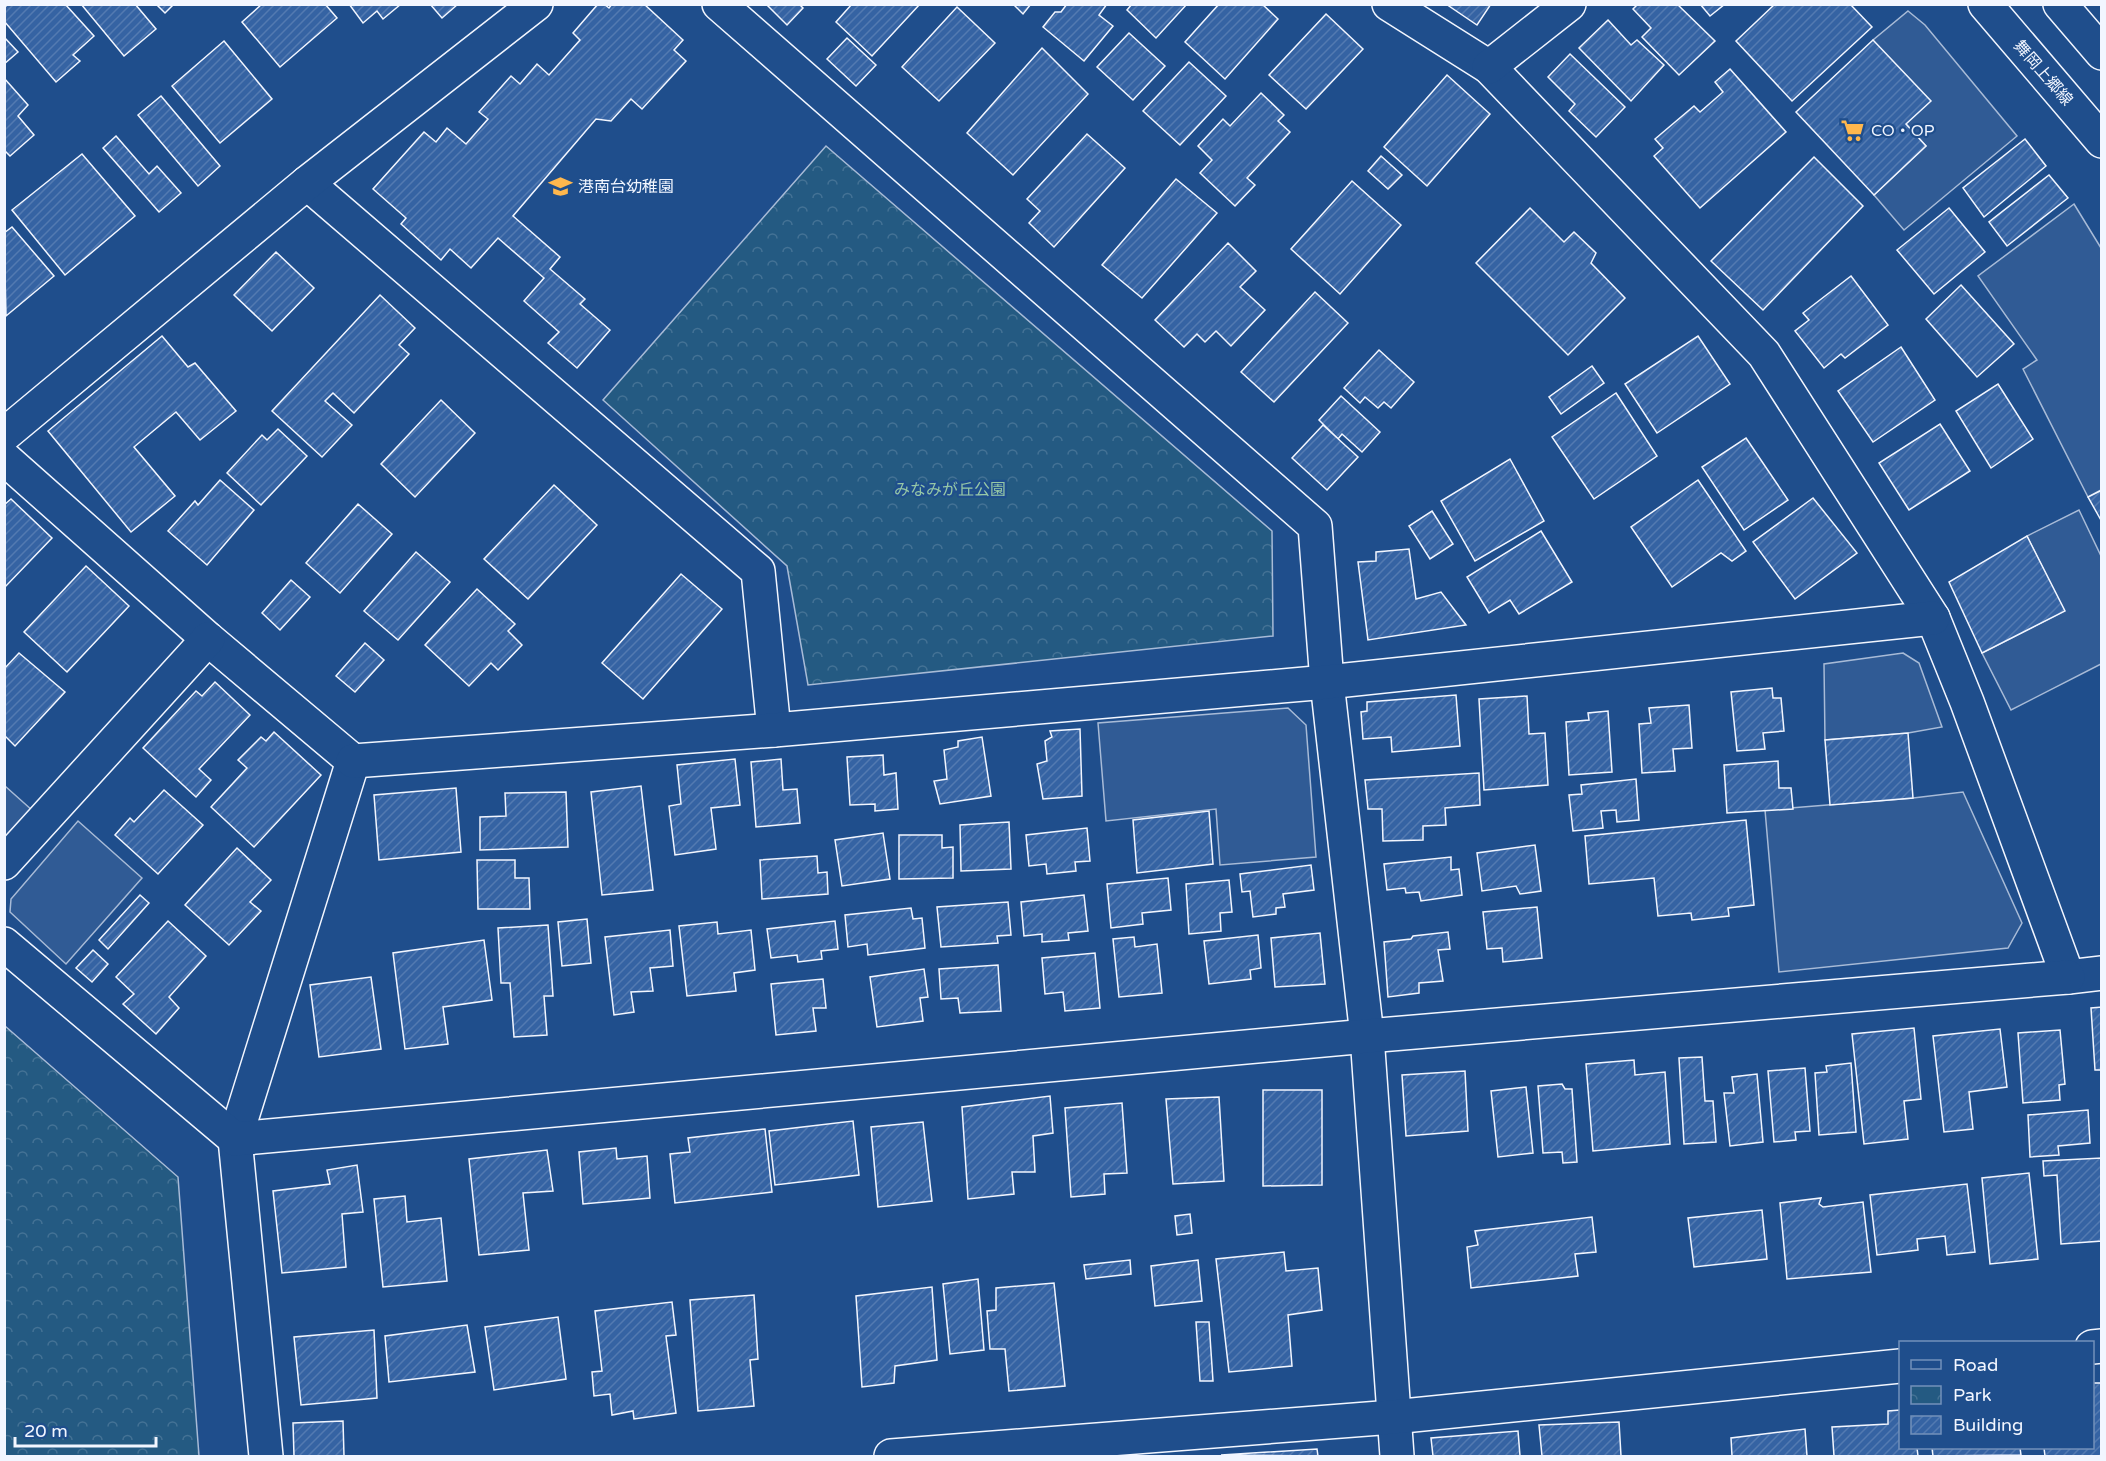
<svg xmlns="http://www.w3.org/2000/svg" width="2106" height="1461" font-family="'Varela Round','Noto Sans JP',sans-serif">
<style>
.park{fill:url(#park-crowns);stroke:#a8bbd7;stroke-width:1.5}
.parking{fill:#305b95;stroke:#a8bbd7;stroke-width:1.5}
.building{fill:url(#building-hatch);stroke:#f2f6ff;stroke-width:1.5}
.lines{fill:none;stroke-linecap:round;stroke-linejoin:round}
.minor-casing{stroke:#f2f6ff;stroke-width:36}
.minor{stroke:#1f4e8c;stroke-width:33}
.labels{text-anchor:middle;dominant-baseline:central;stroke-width:4.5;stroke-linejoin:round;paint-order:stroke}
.street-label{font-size:16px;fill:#f2f6ff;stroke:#1f4e8c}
.poi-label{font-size:16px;fill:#f2f6ff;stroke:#1f4e8c;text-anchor:start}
.park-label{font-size:16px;fill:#97c8a6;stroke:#1f4e8c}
</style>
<defs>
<pattern id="park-crowns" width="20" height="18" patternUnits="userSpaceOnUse" patternTransform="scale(1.5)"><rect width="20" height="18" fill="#245a82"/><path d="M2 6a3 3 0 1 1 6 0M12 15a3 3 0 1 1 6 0" fill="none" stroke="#447295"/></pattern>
<pattern id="building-hatch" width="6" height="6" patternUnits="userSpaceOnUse" patternTransform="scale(1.5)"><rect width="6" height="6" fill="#3563a3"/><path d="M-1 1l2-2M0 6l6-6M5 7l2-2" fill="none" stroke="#537ab1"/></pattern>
</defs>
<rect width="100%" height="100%" fill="#1f4e8c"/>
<g class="park">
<path d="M826,146L1272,531L1273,636L808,685L787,566L603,400Z"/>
<path d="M5,1026L178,1177L199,1456H5Z"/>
</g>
<g class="parking">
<path d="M1908,11L1925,25L2017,136L1904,230L1874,195L1926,146L1906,124L1873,40Z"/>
<path d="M2074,204L2101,248V490L2088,497L2023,369L2037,360L1978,276Z"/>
<path d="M2079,510L2101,556V664L2011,710L1982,653L2064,611L2027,536Z"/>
<path d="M1903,653L1919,663L1942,727L1908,733L1825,740L1824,664Z"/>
<path d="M1288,708L1306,725L1316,857L1220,865L1216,809L1106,821L1098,723Z"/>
<path d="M5,786L33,811L5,844Z"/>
<path d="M1963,792L2022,923L2008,948L1779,972L1765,810L1913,798Z"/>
<path d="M78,821L142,878L66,964L10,912L11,899Z"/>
</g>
<g class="building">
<path d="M8,4H65L94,36L73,55L80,61L56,82L4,21V8Z"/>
<path d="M81,4H135L156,29L124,56Z"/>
<path d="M156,4H174L165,13Z"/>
<path d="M262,4H325L337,18L280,67L242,22Z"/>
<path d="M349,4H401L383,19L377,11L363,23Z"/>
<path d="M430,4H458L442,18Z"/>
<path d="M598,4H604L609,8L612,4H644L683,40L674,50L686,61L642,109L631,99L611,121L596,119L513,216L560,257L550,269L585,299L580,304L610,330L577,368L548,343L559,332L524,301L544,278L498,238L471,268L450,249L441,260L401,224L406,218L373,189L424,132L436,142L447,128L466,144L488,119L479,112L511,76L520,84L537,64L549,75L580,40L573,33Z"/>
<path d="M766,4H799L803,8L787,25Z"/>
<path d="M852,4H920L872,56L836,22Z"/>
<path d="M1013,4H1031L1023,14Z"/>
<path d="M1067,4H1107L1099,15L1113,26L1084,61L1043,27L1055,12H1061Z"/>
<path d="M1132,4H1187L1156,38L1127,10Z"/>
<path d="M1219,4H1262L1278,19L1225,79L1185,42Z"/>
<path d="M1446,4H1491L1477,25Z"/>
<path d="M1638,4H1677L1715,41L1679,75L1642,37L1651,28L1633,9Z"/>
<path d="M1700,4H1725L1710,16Z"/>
<path d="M1775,4H1850L1872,27L1792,101L1736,41Z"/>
<path d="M957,7L995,43L939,101L902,67Z"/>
<path d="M1326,14L1363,49L1306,109L1269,75Z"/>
<path d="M1608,20L1631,45L1637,40L1664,65L1631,101L1579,48Z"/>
<path d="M1129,33L1165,66L1133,100L1097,67Z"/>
<path d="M4,37L18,52L4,64Z"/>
<path d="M847,38L876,65L856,86L827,59Z"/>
<path d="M1873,40L1931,101L1906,124L1926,146L1874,195L1796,112Z"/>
<path d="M224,41L272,99L220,143L172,86Z"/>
<path d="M1042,48L1088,94L1013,175L967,133Z"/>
<path d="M1570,54L1625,107L1596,137L1569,111L1575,104L1548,77Z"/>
<path d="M1189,62L1226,96L1180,145L1143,111Z"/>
<path d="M1730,69L1786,132L1700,208L1654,156L1663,148L1655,139L1694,106L1700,112L1723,92L1715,82Z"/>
<path d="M1447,75L1490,114L1427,186L1384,147Z"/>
<path d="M4,78L28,105L18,116L34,135L10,156L4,150Z"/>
<path d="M1261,93L1284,115L1278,121L1290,132L1247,178L1255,185L1235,206L1200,173L1212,160L1198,146L1223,119L1230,126Z"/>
<path d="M161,96L220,166L198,186L138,115Z"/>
<path d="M1087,134L1125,168L1054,247L1029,223L1040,211L1027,199Z"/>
<path d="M116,136L149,174L157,166L181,193L159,212L103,148Z"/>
<path d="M2025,139L2046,166L1984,217L1963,188Z"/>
<path d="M82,154L135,216L65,275L12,210Z"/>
<path d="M1381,156L1402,175L1388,189L1368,171Z"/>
<path d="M1814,157L1863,206L1763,310L1711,261Z"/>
<path d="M2049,175L2068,198L2007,246L1989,222Z"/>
<path d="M1176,179L1217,213L1142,298L1102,265Z"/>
<path d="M1352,181L1401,225L1340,294L1291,249Z"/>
<path d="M1530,208L1564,242L1574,232L1596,253L1591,263L1625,298L1568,355L1476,263Z"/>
<path d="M1949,208L1985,252L1934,294L1897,250Z"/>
<path d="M12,227L54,276L6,316L4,233Z"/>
<path d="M1228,243L1256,271L1240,287L1265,310L1231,346L1216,331L1205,342L1197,334L1184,347L1155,320Z"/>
<path d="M276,252L314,288L272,331L234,295Z"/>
<path d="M1851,276L1888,325L1845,358L1841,354L1824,368L1795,331L1809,320L1803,313Z"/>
<path d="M1961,285L2014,344L1977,377L1926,319Z"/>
<path d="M1315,292L1348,323L1274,402L1241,372Z"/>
<path d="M380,295L415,328L399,345L409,354L354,413L333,393L325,401L352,425L322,457L272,411Z"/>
<path d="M162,336L188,367L195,363L236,411L200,440L176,412L134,447L175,496L131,532L48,431Z"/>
<path d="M1698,336L1730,384L1657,433L1625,384Z"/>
<path d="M1901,347L1935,400L1873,442L1838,391Z"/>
<path d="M1379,350L1414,382L1391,408L1384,402L1378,408L1365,397L1360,403L1344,388Z"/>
<path d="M1592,366L1604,383L1561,414L1549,397Z"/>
<path d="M1998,384L2033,439L1991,468L1956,411Z"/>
<path d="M1616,393L1657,456L1594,499L1552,437Z"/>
<path d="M1341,396L1380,432L1362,452L1342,434L1338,439L1319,420Z"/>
<path d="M441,400L475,433L415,497L381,464Z"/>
<path d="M1940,424L1970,471L1909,510L1879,463Z"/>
<path d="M1323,425L1358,457L1327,490L1292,458Z"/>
<path d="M278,429L307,456L261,505L227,473L262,435L267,440Z"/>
<path d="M1746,438L1788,500L1744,530L1702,467Z"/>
<path d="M1510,459L1544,521L1475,561L1441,501Z"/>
<path d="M220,480L254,510L207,565L168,531L195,501L198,505Z"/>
<path d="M1698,480L1746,551L1732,561L1721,553L1672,587L1631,527Z"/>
<path d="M554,485L597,525L528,599L484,559Z"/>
<path d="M2102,490V522L2088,497Z"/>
<path d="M1813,498L1857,553L1795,599L1753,542Z"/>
<path d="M11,499L52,538L5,587L4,505Z"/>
<path d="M358,504L392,534L340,593L306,563Z"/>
<path d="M1432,511L1453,544L1430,559L1409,526Z"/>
<path d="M1541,531L1572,582L1519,614L1510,600L1489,613L1467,577Z"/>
<path d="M2027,536L2065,611L1982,653L1949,582Z"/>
<path d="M1409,549L1416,599L1441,592L1466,625L1368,640L1358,562L1376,561V552Z"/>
<path d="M416,552L450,582L398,640L364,611Z"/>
<path d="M86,566L129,606L67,672L24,632Z"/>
<path d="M681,574L722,609L643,699L602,663Z"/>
<path d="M291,580L310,597L280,630L262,613Z"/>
<path d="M477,589L515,624L508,631L522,645L498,670L491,663L469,686L425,645Z"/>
<path d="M365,643L384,660L355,692L336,676Z"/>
<path d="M19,653L65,692L15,746L4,735V669Z"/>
<path d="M215,682L250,715L199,769L211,780L196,797L143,748L196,691L202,696Z"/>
<path d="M1772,688L1773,698H1781L1784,731L1763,733L1765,749L1737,751L1731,692Z"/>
<path d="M1456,695L1460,746L1392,752L1391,737L1363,739L1361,712L1367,711V702Z"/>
<path d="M1527,696L1529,734L1545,733L1548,785L1484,790L1479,699Z"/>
<path d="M1689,705L1692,748L1673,749L1675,771L1642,773L1639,724L1651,723L1649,708Z"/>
<path d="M1608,711L1612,772L1569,775L1566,722L1589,720L1588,713Z"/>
<path d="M1080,729L1082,796L1043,799L1037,764L1047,761L1045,741L1052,737L1050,731Z"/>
<path d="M274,732L321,775L254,847L211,807L247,768L238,760L261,737L266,741Z"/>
<path d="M1908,733L1913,798L1830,805L1825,740Z"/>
<path d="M982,737L991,796L940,804L934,781L947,779L944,750L958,747V741Z"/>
<path d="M883,755L884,775L896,773L898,809L875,811V804L850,805L847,757Z"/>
<path d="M735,759L740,805L711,808L716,849L675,855L669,806L681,804L677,765Z"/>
<path d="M781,759L783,790L797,789L800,823L756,827L751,762Z"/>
<path d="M1778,761L1779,788H1791L1793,809L1727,813L1724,765Z"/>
<path d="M1479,773L1480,805L1445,808L1446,825L1423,826V840L1383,841L1382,809H1368L1365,780Z"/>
<path d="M1636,779L1639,820L1617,822L1616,810L1601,811L1603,828L1573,831L1569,795L1582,794L1581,785Z"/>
<path d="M641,786L653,890L602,895L591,792Z"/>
<path d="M456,788L461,852L379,860L374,795Z"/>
<path d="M164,790L203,825L158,874L115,835L130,818L134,822Z"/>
<path d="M566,792L568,847L480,850V817L506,816L505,793Z"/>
<path d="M1209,811L1213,864L1137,873L1133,820Z"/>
<path d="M1746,820L1754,905L1728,908L1729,916L1692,920L1691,913L1658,916L1654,878L1589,884L1585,836Z"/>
<path d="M1009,822L1011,869L961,871L960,825Z"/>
<path d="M1087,828L1090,861L1075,862L1076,871L1047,874L1046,864L1029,866L1026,835Z"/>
<path d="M883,833L890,879L842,886L835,840Z"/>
<path d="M899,835H942V848L953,847V878L899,879Z"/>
<path d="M1535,845L1541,891L1520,894L1516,886L1482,891L1477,853Z"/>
<path d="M237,848L271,880L250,902L261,911L229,945L185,905Z"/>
<path d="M817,856L818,873L827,872L828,894L762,899L760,860Z"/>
<path d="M1451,857V870L1459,869L1462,895L1421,901L1419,892L1406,893L1405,888L1387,890L1384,864Z"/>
<path d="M477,860H515V878H529L530,909H478Z"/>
<path d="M1311,865L1314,890L1283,894L1285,907L1276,908V914L1253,917L1250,891L1242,892L1240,874Z"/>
<path d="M1168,878L1171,910L1142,913L1143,924L1111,928L1107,884Z"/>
<path d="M1229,880L1232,912L1220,913L1221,931L1189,934L1186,884Z"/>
<path d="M140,895L149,903L108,949L99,940Z"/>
<path d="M1084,895L1088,931L1068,933L1069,940L1042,942V934L1024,936L1021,902Z"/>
<path d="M1008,902L1011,935L997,936L998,943L941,947L937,907Z"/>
<path d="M1537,907L1542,958L1503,962L1502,948L1487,949L1483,912Z"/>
<path d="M911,908L913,919L922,918L925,948L868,955L867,944L848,947L845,915Z"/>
<path d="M587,919L591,963L562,966L558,922Z"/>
<path d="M168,921L206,956L169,997L179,1008L156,1034L123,1004L134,994L116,977Z"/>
<path d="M835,921L838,949L821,951L822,959L798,962L797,955L771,958L767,929Z"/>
<path d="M717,922L718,934L751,930L755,970L734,973L736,991L687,996L679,926Z"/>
<path d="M548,925L553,996H544L547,1035L514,1037L510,983H501L498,928Z"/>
<path d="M670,930L673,966L650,968L653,991L631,992L634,1012L614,1015L605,937Z"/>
<path d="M1448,932L1450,949L1438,950L1443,981L1419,983V993L1388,997L1384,942L1411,939L1413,936Z"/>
<path d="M1320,933L1325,984L1275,987L1271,938Z"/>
<path d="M1258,935L1261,968L1250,970L1251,979L1209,984L1204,941Z"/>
<path d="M1134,937L1135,947L1157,944L1162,993L1119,997L1113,939Z"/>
<path d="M484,940L492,1000L443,1007L448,1044L405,1049L393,953Z"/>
<path d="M93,950L108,964L92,982L76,968Z"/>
<path d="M1095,953L1100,1008L1065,1011L1063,992L1045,994L1042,958Z"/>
<path d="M998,965L1001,1011L960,1013L958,998L941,999L939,969Z"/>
<path d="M924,969L928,997L920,998L923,1021L877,1027L870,977Z"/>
<path d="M371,977L381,1049L319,1057L310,985Z"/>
<path d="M823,979L826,1008H813L816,1031L776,1035L771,984Z"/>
<path d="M2102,1007V1070H2095L2091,1008Z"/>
<path d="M1914,1028L1921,1099L1904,1101L1908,1139L1864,1144L1852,1034Z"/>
<path d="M2000,1029L2007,1087L1969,1092L1973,1129L1944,1132L1933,1036Z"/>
<path d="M2060,1030L2065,1084L2059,1085L2060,1100L2023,1103L2018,1033Z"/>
<path d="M1702,1057L1705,1101H1713L1716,1142L1684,1144L1679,1058Z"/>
<path d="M1634,1060L1635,1075L1665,1072L1670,1144L1593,1151L1586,1064Z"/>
<path d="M1851,1063L1856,1132L1819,1135L1815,1073L1827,1072L1826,1066Z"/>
<path d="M1805,1068L1810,1131L1795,1132L1796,1140L1774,1142L1768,1071Z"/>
<path d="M1465,1071L1468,1131L1406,1136L1402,1075Z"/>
<path d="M1757,1074L1763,1142L1730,1146L1724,1093H1734L1732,1077Z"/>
<path d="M1562,1084L1565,1089H1572L1577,1162L1563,1163L1562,1152L1543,1153L1538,1086Z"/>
<path d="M1526,1087L1533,1153L1498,1157L1491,1091Z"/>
<path d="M1263,1090H1322V1185L1263,1186Z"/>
<path d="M1050,1096L1053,1133L1033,1136L1035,1172H1012L1014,1194L968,1199L962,1107Z"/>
<path d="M1219,1097L1224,1181L1173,1184L1166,1099Z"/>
<path d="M1122,1103L1127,1173L1104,1174L1105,1194L1071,1197L1065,1108Z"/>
<path d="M2088,1110L2090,1143L2058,1146L2059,1155L2030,1157L2028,1115Z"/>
<path d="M853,1121L859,1175L775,1185L769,1131Z"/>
<path d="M923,1122L932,1201L878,1207L871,1127Z"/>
<path d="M765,1129L772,1192L675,1203L670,1154L690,1152L688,1138Z"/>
<path d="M616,1148L617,1159L647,1156L650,1198L583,1204L579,1152Z"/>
<path d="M547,1150L553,1191L523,1193L529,1250L479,1255L469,1159Z"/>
<path d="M2102,1158V1241L2061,1244L2057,1175L2044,1176L2043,1161Z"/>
<path d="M357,1165L363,1212L342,1214L346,1267L282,1273L273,1191L330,1184L327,1170Z"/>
<path d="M2029,1173L2038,1259L1990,1264L1982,1178Z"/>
<path d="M1967,1184L1975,1252L1947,1255L1945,1236L1917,1239L1918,1250L1877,1255L1870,1195Z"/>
<path d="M405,1196L407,1222L441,1218L447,1281L383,1287L374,1199Z"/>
<path d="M1821,1198L1819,1204L1823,1207L1863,1202L1871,1272L1787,1279L1780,1203Z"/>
<path d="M1762,1210L1767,1259L1694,1267L1688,1218Z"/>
<path d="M1190,1214L1192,1233L1177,1235L1175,1216Z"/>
<path d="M1592,1217L1596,1252L1575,1254L1578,1276L1471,1288L1467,1247L1478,1245L1475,1231Z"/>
<path d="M1284,1252L1286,1271L1318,1268L1322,1310L1288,1315L1292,1366L1229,1372L1216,1259Z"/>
<path d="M1130,1260L1131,1274L1086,1279L1084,1265Z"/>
<path d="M1198,1260L1202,1301L1155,1306L1151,1266Z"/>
<path d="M978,1279L984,1350L950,1354L943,1284Z"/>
<path d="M1054,1283L1065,1386L1009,1391L1005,1349H990L987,1311L996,1310V1288Z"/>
<path d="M932,1287L937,1360L895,1366L894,1383L862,1387L856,1296Z"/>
<path d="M754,1295L758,1359L750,1360L754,1406L698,1411L690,1300Z"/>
<path d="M672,1302L676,1335L666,1336L676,1413L634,1419L633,1411L612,1415L610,1394L594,1396L592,1372L602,1371L595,1311Z"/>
<path d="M558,1317L566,1379L494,1390L485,1327Z"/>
<path d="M1196,1322H1209L1213,1381H1200Z"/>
<path d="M467,1325L475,1372L389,1382L385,1336Z"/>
<path d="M374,1330L377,1398L301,1405L294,1337Z"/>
<path d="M2092,1383H2102V1456H2045L2044,1448H2092Z"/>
<path d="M1900,1410V1448H1917L1918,1456H1834L1832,1427L1888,1424V1411Z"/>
<path d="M343,1421L344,1456H294L293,1423Z"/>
<path d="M1619,1422L1621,1456H1542L1539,1425Z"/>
<path d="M1805,1429L1807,1456H1732L1731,1438Z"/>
<path d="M1518,1431L1520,1456H1433L1431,1438Z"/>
<path d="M1932,1448H2020L2021,1455L1933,1456Z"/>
<path d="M1317,1449L1318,1456L1221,1455Z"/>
</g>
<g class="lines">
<defs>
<g id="minor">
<path d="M719,4L1315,526L1327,682L1367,1036L1397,1456"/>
<path d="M1389,4L1489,67L1764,354L1933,618L1967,702L2068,977L2102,973"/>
<path d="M1985,4L2102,141"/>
<path d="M2060,4L2102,53"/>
<path d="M1489,67L1569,4"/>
<path d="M307,183L758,571L774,730"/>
<path d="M4,435L307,183L536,4"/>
<path d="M4,458L208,639L353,761L235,1139L266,1456"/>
<path d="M353,761L774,730L1327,682L1933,618"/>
<path d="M4,863L208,639"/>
<path d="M4,944L235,1139L1367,1036L2068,977"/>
<path d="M2092,1347L2102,1346"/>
<path d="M891,1456L1393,1417L1900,1366"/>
</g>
</defs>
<use href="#minor" class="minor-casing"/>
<use href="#minor" class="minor"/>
</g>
<defs>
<symbol id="supermarket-bare" viewBox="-9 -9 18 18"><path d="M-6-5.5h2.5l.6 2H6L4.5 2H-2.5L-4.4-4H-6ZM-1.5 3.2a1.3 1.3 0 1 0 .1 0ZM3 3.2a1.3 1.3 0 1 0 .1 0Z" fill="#ffb74d" stroke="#1f4e8c" stroke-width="2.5" paint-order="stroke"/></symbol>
<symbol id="school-bare" viewBox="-9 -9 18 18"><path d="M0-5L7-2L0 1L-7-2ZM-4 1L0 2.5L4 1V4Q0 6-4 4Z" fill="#ffb74d" stroke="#1f4e8c" stroke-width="2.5" paint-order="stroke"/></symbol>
</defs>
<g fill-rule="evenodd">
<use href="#supermarket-bare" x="1836" y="114" width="33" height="33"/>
<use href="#school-bare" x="544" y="170" width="33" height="33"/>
</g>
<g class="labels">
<g class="street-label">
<text transform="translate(2043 73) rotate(49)">舞岡上郷線</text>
</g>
<g class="poi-label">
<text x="1871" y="131">CO・OP</text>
<text x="578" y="187">港南台幼稚園</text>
</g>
<g class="park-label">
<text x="950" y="490">みなみが丘公園</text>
</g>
</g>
<rect width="2106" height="1461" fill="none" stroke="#f2f6ff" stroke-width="12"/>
<rect x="1899" y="1341" width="195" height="108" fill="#1f4e8c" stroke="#7391ba" stroke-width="1.5"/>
<rect x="1911" y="1360" width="30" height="9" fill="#1f4e8c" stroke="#7391ba" stroke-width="1.5"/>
<text x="1953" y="1371" font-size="18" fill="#f2f6ff">Road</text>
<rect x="1911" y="1386" width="30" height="18" fill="url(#park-crowns)" stroke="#7391ba" stroke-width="1.5"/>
<text x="1953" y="1401" font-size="18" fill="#f2f6ff">Park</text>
<rect x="1911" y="1416" width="30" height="18" fill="url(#building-hatch)" stroke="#7391ba" stroke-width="1.5"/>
<text x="1953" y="1431" font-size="18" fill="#f2f6ff">Building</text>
<path d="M15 1437v9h141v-9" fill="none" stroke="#f2f6ff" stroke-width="3"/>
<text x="24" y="1437" font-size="18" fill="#f2f6ff" stroke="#1f4e8c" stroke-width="4.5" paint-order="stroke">20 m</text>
</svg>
